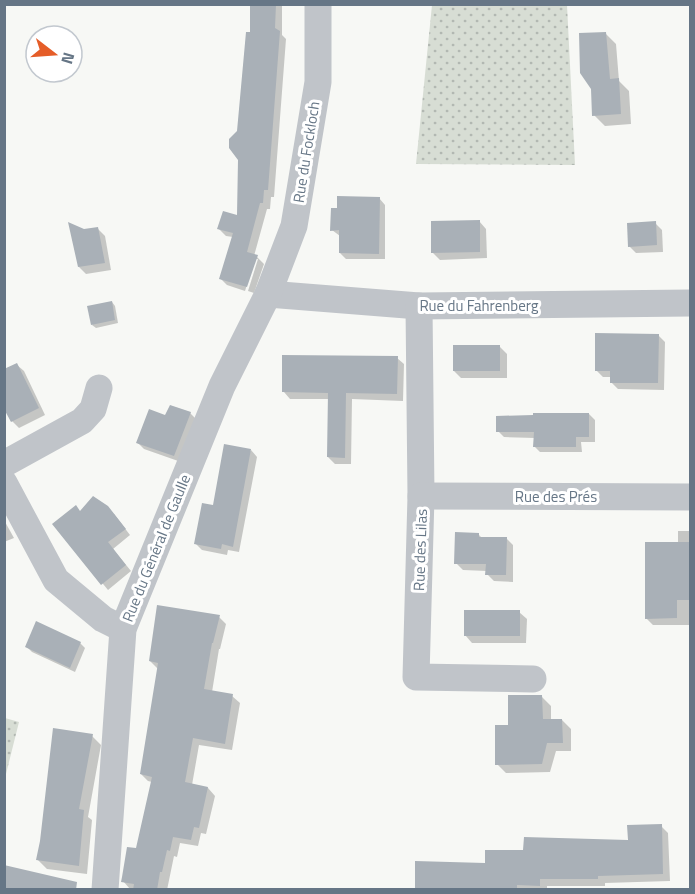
<svg xmlns="http://www.w3.org/2000/svg" width="695" height="894" font-family="'Titillium Web',sans-serif">
<style>
.grass{fill:url(#grass-dots)}
.shadow{fill:#0003}
.building{fill:#a9b0b7}
.lines{fill:none;stroke-linecap:round;stroke-linejoin:round}
.street{stroke:#c0c4c9;stroke-width:27}
.labels{text-anchor:middle;dominant-baseline:central;stroke-width:6;stroke-linejoin:round;paint-order:stroke}
.street-label{font-size:15px;fill:#667686;stroke:#fff}
</style>
<defs>
<pattern id="grass-dots" width="8" height="8" patternUnits="userSpaceOnUse" patternTransform="scale(1.5)"><rect width="8" height="8" fill="#d7ddd4"/><path d="M2 2h.1M6 6h.1" fill="none" stroke="#b2b8b2" stroke-width="1.8" stroke-linecap="round"/></pattern>
</defs>
<rect width="100%" height="100%" fill="#f7f8f5"/>
<g class="grass">
<path d="M432,5H567L575,165L416,164Z"/>
<path d="M5,718L19,722L5,778L4,718Z"/>
</g>
<g class="shadow">
<path d="M252,4H282V35L286,39L274,197H271L270,209H267L254,256L257,257L264,264L254,293L248,291L258,259H255L245,291L227,285L220,278L233,237L226,236L219,229L238,216V132L252,34Z"/>
<path d="M605,33L616,44L619,81L629,91L631,124L605,126L594,115Z"/>
<path d="M379,198L385,205V259H346L340,253V236L332,230Z"/>
<path d="M479,221L486,229L487,258L440,260L432,252Z"/>
<path d="M655,223L662,230L663,252L636,253L629,246Z"/>
<path d="M98,229L105,236L111,270L86,274L79,267L84,231Z"/>
<path d="M112,302L115,306L118,323L96,328L92,325Z"/>
<path d="M658,335L665,342L664,390L618,389L611,382V377H603L596,370Z"/>
<path d="M499,346L507,354V378H461L454,371Z"/>
<path d="M397,358L404,364L403,401L352,399L351,464H335L328,457L329,399H290L284,392Z"/>
<path d="M17,365L24,371L45,415L19,428L12,421Z"/>
<path d="M190,413L196,419L181,462L144,449L138,443L166,417Z"/>
<path d="M589,414L595,420V442H581L582,452H540L534,446L535,438L504,437L498,431Z"/>
<path d="M251,450L257,457L239,552L228,550L227,555L202,550L196,544L214,507Z"/>
<path d="M81,512L114,514L130,535L113,549L131,571L108,590L54,524Z"/>
<path d="M4,520L14,538L4,542Z"/>
<path d="M678,531H690V625H653L646,618L678,543Z"/>
<path d="M478,534L482,538H506L513,545V582L494,581L487,574V571L463,570L456,563Z"/>
<path d="M519,612L527,619L526,643H472L465,635Z"/>
<path d="M219,617L226,624L220,649H219L212,692L232,696L240,703L232,750L199,745L192,785L208,788L215,796L206,834L201,833L198,846L180,843L177,857L174,856L167,890L130,889L123,881L137,850L152,782L148,781L141,774L158,669L150,661Z"/>
<path d="M80,643L85,648L75,672L32,652L27,647Z"/>
<path d="M542,697L551,706V720H562L571,729V751H556L550,772L506,773L497,764L510,726Z"/>
<path d="M92,736L101,745L88,817L92,820L87,874L47,869L38,860Z"/>
<path d="M661,826L668,833L670,881L605,883V886H547V890H416L525,852L629,842Z"/>
</g>
<g class="building">
<path d="M250,4H276L275,28L280,31L268,190H264L263,203H260L247,252L258,255L247,287L219,279L233,233L217,229L223,211L237,215L238,160L229,148V139L237,131L246,32H250Z"/>
<path d="M606,32L610,79L619,78L621,114L592,116L591,89L580,73L579,33Z"/>
<path d="M337,196L380,197L379,254L339,253V230L330,231L331,208H337Z"/>
<path d="M480,220V252L431,253V221Z"/>
<path d="M656,221L657,245L628,247L627,223Z"/>
<path d="M68,222L84,229L98,227L105,263L78,267Z"/>
<path d="M112,301L115,320L91,325L87,306Z"/>
<path d="M595,333L659,334L658,383H610V371H595Z"/>
<rect x="453" y="345" width="47" height="26"/>
<path d="M282,355L398,356L397,394L346,393L345,458L327,457L328,393L282,392Z"/>
<path d="M17,363L39,408L11,422L4,409V369Z"/>
<path d="M170,405L191,412L174,456L136,443L149,409L165,415Z"/>
<path d="M533,413H589V437H576V447H533L534,432H496V416L533,415Z"/>
<path d="M224,444L251,449L233,547L222,544L221,549L194,544L202,503L213,505Z"/>
<path d="M93,496L108,506L126,529L108,542L126,565L101,585L52,524L76,505L80,511Z"/>
<path d="M455,532L479,533V537H507L506,575H485L486,564H454Z"/>
<path d="M645,542H690V600H677V618L645,619Z"/>
<path d="M157,605L220,615L213,643H212L204,689L233,694L225,744L193,738L185,782L208,787L199,828L194,827L191,840L173,837L170,851L167,850L162,872H160L157,890H133L134,884L121,882L122,877L127,847L136,848L152,777L140,774L158,663L149,661Z"/>
<rect x="464" y="610" width="56" height="26"/>
<path d="M36,621L81,642L70,668L25,647Z"/>
<path d="M508,695H542L543,719H562L563,743H547L542,764L495,765V725H508Z"/>
<path d="M53,728L93,734L79,809L84,810L79,866L36,860L40,841Z"/>
<path d="M662,824L663,874L598,876V879H540V886L517,885V890H415V861L485,863V850H523L524,837L628,840L627,825Z"/>
<path d="M4,865L77,882L76,890H4Z"/>
</g>
<g class="lines">
<g class="street">
<path d="M268,294L419,306L690,303"/>
<path d="M419,306L421,496L416,677L533,679"/>
<path d="M4,464L82,421L93,409L99,388"/>
<path d="M4,483L56,580L103,619L123,629"/>
<path d="M421,496L690,497"/>
<path d="M105,890L123,629L222,386L268,294L294,226L318,82V4"/>
</g>
</g>
<g class="labels">
<g class="street-label">
<text transform="translate(306 152) rotate(-81)">Rue du Fockloch</text>
<text x="479" y="305">Rue du Fahrenberg</text>
<text x="556" y="496">Rue des Prés</text>
<text transform="translate(156 548) rotate(-68)">Rue du Général de Gaulle</text>
<text transform="translate(420 550) rotate(-88)">Rue des Lilas</text>
</g>
</g>
<rect width="695" height="894" fill="none" stroke="#667686" stroke-width="12"/>
<g transform="translate(54 54) rotate(107)"><circle r="28" fill="#ffffff" stroke="#c2c8cf" stroke-width="1.5"/>
<path d="M0-4.5L10 22L0 15L-10 22Z" fill="#e55d28"/>
<text y="-9" font-size="16" font-weight="bold" text-anchor="middle" fill="#667686">N</text>
</g>
</svg>
